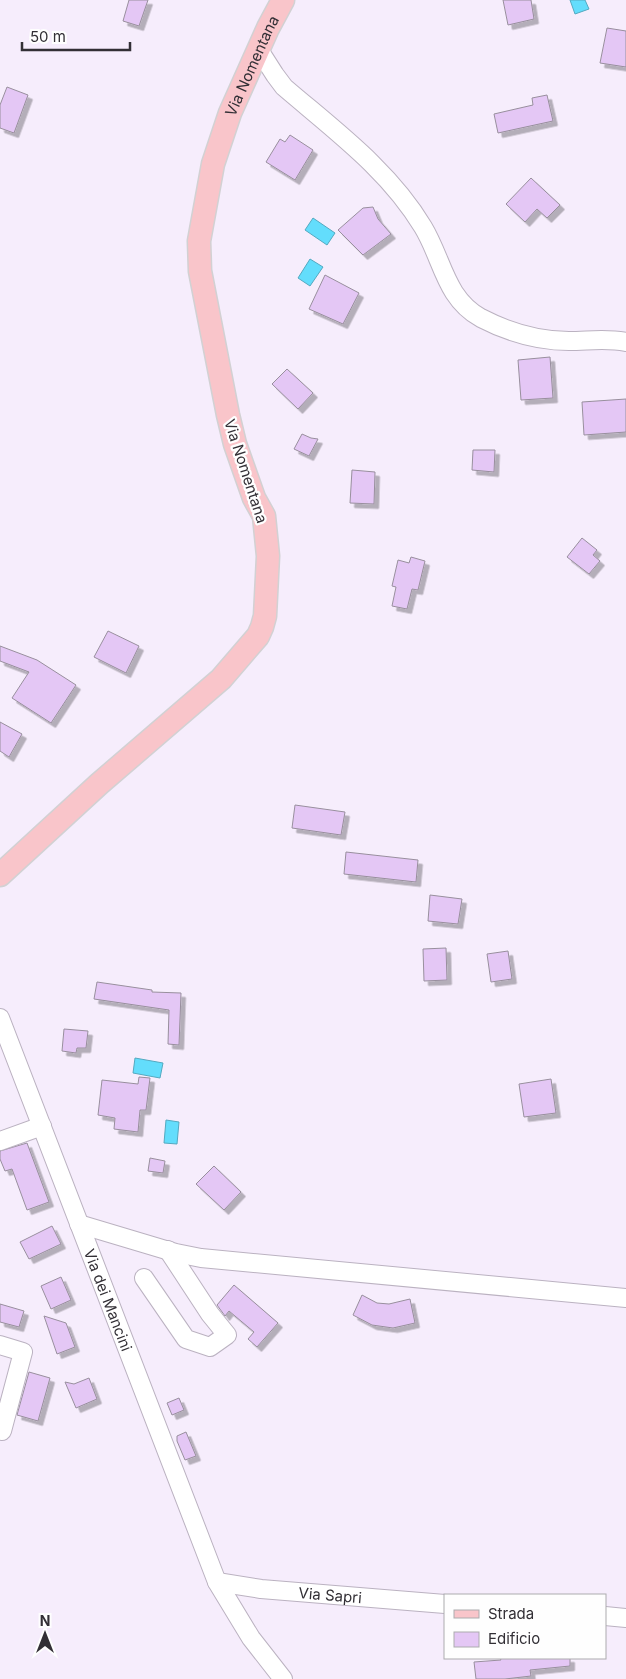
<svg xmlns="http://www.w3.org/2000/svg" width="626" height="1679" font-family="Inter,sans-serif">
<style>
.water{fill:#63ddfc;stroke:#54a9c0}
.building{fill:#e4c7f5;stroke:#988f9d;filter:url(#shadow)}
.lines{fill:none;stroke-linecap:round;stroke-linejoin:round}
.minor-casing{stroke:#bbb2c1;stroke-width:20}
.major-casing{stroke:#d2d1d3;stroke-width:25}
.minor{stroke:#fff;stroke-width:18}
.major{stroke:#f9c5ca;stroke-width:22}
.labels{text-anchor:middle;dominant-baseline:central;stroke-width:4.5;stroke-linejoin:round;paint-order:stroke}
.street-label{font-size:15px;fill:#322f35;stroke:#fefefe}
</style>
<defs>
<filter id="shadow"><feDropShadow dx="4.5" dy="4.5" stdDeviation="0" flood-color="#0004"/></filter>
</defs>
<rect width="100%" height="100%" fill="#f6edfc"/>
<g class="water">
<path d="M570,0H585L589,9L575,14Z"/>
<path d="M313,218L335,233L327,245L305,230Z"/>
<path d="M310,259L323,267L310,286L298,278Z"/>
<path d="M135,1058L163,1063L160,1078L133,1073Z"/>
<path d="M166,1120L179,1122L177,1144L164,1143Z"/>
</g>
<g class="building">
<path d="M129,0H148L139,26L123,21Z"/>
<path d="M503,0H531L534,19L508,25Z"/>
<path d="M607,28L626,31V67L600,63Z"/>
<path d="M7,87L28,95L14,133L0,128V105Z"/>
<path d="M547,95L553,121L498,133L494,114L533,105L532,98Z"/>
<path d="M290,135L313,150L295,180L266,162L280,139L285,142Z"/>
<path d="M531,178L560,205L547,218L537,209L525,222L506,204Z"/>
<path d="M373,207L378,219L391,234L363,255L338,230L363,208Z"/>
<path d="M325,275L359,293L343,324L309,309Z"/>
<path d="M550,357L553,398L521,400L518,360Z"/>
<path d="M287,369L313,393L298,409L272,384Z"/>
<path d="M626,399V432L584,435L582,402Z"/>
<path d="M302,434L311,438L318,439L309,456L294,449Z"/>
<path d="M473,450H495L494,472L472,470Z"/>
<path d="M352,470L375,472L374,504L350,503Z"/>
<path d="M582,538L597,550L593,555L600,561L589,574L567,557Z"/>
<path d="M411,557L425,561L418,590L412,589L407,609L392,606L396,587L392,586L398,560L409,563Z"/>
<path d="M108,631L139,646L126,673L94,657Z"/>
<path d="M0,646L37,660L76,685L51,723L12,698L29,672L0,661Z"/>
<path d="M0,722L22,734L9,757L0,751Z"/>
<path d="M295,805L345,812L341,835L292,828Z"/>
<path d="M346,852L418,860L416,882L344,874Z"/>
<path d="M430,895L462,899L458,924L428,921Z"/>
<path d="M446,948L447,980L424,981L423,949Z"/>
<path d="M508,951L512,979L491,982L487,954Z"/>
<path d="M97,982L152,990V992L181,993L179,1045L168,1044L169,1010L94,999Z"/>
<path d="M64,1029L88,1031L86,1048H77L76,1053L62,1051Z"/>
<path d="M139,1077L150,1078L146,1110H140L138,1132L114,1129L115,1118L98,1115L102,1080L138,1084Z"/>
<path d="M551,1079L556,1113L524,1117L519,1084Z"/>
<path d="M27,1143L49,1202L27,1210L12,1169L5,1171L0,1159V1151Z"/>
<path d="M150,1158L165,1161L163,1173L148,1171Z"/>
<path d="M214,1166L241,1192L224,1210L196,1184Z"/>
<path d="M52,1226L61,1244L29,1259L20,1242Z"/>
<path d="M61,1277L71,1300L51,1309L41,1286Z"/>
<path d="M234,1285L278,1323L257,1347L248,1339L254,1332L229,1311L225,1316L217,1305Z"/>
<path d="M362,1295L377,1303L389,1304L410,1299L415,1323L393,1328L372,1325L353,1315Z"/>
<path d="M0,1304L24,1311L19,1327L0,1322Z"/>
<path d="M44,1316L66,1323L75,1347L57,1354Z"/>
<path d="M29,1372L50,1378L38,1421L17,1415Z"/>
<path d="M89,1378L97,1399L76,1408L65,1382L74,1384Z"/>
<path d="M179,1398L184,1410L172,1415L167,1403Z"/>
<path d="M186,1432L196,1456L185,1460L177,1441V1436Z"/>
<path d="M500,1658H570V1666L530,1670L531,1676L505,1679H476L474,1662L501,1660Z"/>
</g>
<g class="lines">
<defs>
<g id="minor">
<path d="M259,50L275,75L284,87C334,130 389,170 423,227C443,260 445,298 481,318C508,332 539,341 569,341C588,341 608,338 626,342"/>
<path id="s1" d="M0,1018L217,1582L251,1638L283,1679"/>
<path d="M0,1141L42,1126"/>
<path d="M79,1224L176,1253L201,1258L626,1298"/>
<path d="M144,1278L186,1339L210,1347L227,1335L210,1314L168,1250"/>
<path d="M0,1345L23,1352L2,1431"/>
<path id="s2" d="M217,1582L261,1589L445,1604"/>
<path d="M605,1616L626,1618"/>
</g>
<g id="major">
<path id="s3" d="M0,875L99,784L221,679L258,636L262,627L265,616L268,556L264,516L254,498L235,444L228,415L200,271L199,241L213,164L230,113L268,28L283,0"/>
</g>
</defs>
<use href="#minor" class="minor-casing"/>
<use href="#major" class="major-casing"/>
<use href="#minor" class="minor"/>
<use href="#major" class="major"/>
</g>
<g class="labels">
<g class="street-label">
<text stroke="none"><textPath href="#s3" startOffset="942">Via Nomentana</textPath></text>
<text transform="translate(246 471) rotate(72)">Via Nomentana</text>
<text stroke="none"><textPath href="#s1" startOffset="302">Via dei Mancini</textPath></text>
<text stroke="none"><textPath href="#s2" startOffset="114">Via Sapri</textPath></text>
</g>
</g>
<rect x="444" y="1594" width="162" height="65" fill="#fefefe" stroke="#acabae"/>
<rect x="454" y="1610" width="25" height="8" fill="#f9c5ca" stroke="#acabae"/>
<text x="488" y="1619" font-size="15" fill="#322f35">Strada</text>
<rect x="454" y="1632" width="25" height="15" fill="#e4c7f5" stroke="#acabae"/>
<text x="488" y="1644" font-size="15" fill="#322f35">Edificio</text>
<g transform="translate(45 1634)" stroke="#fefefe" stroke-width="4" paint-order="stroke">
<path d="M0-4L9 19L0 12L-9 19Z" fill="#322f35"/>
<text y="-8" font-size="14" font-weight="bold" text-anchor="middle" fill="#322f35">N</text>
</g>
<path d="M22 42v8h108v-8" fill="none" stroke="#322f35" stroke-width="2.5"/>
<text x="30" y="42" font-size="15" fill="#322f35" stroke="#fefefe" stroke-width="4" paint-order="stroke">50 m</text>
</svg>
